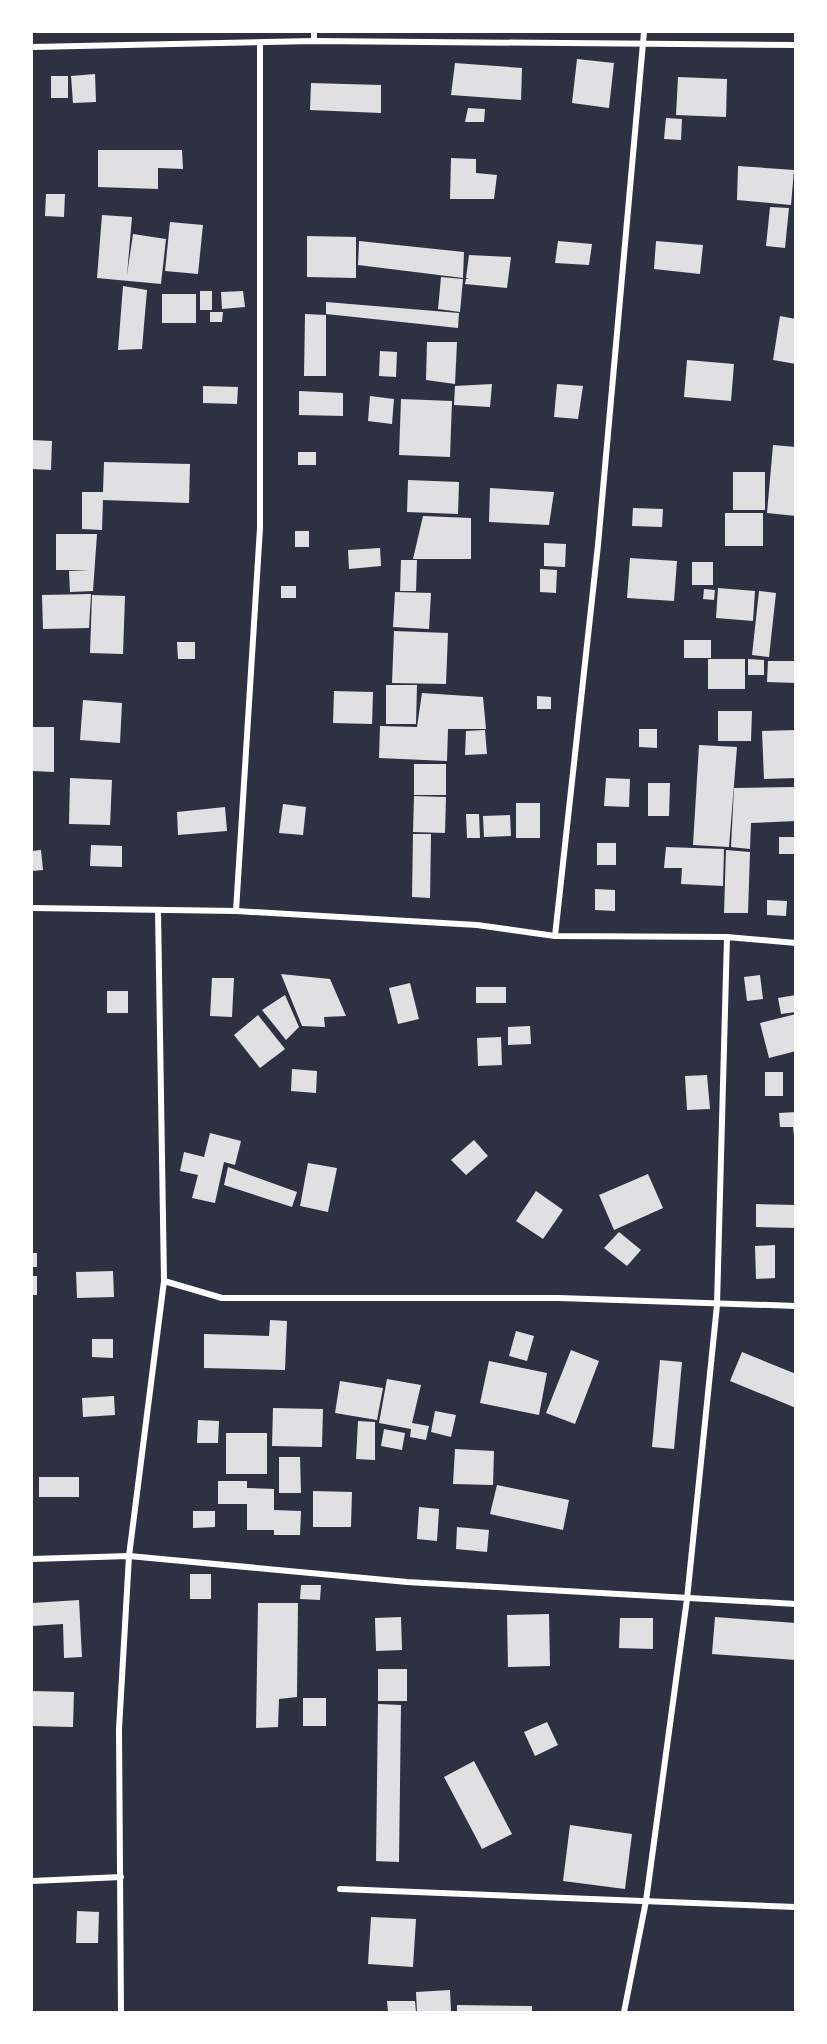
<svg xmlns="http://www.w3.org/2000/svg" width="827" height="2044" font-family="Quicksand,sans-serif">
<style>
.building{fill:#e0e0e3}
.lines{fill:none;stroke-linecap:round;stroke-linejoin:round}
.minor{stroke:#fff;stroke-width:6}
</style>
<rect width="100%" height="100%" fill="#2d3142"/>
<g class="building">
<path d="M577,59L614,63L609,108L572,103Z"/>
<path d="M455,63L522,68L521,100L451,95Z"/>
<path d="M95,74L96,102L73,103L71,76Z"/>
<rect x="51" y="76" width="17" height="22"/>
<path d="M678,77L727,79L726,117L676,115Z"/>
<path d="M311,83L381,85V113L310,110Z"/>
<path d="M468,108L485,109L484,122H465Z"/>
<path d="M666,118L682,119L681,140L664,139Z"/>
<path d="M98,150H182L183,169L158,168V189L98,187Z"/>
<path d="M451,158L476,159V173L497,175L494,199H450Z"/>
<path d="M738,166L794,170L791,205L737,200Z"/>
<path d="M46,194H65L64,217L45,216Z"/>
<path d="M770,207L789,208L785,248L766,246Z"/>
<path d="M102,215L132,217L127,275L133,234L166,239L161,284L97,278Z"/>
<path d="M170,222L203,225L198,274L165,271Z"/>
<path d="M307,236L356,237V278L307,277Z"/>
<path d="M359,241L464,252L463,278L358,265Z"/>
<path d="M558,241L592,244L589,265L555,263Z"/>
<path d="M656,241L703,245L700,274L654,269Z"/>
<path d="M469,255L511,257L507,288L465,284L466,279H469L466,278Z"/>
<path d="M441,277L463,279L460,312L438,309Z"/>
<path d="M123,286L147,290L142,349L118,350Z"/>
<rect x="200" y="291" width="12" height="19"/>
<path d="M243,291L245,307L222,309L221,292Z"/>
<rect x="162" y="294" width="34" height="29"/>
<path d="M326,302L459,313L458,328L326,314Z"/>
<path d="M210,312H223L222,322H210Z"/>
<path d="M305,314L326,315V376H304Z"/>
<path d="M780,316L796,319V364L773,360Z"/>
<path d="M427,342H457L455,384L426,380Z"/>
<path d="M380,351L397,352L396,377L379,376Z"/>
<path d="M687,360L734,364L731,401L684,397Z"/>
<path d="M492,384L490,407L454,405L455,386Z"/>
<path d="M557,384L583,386L578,419L554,417Z"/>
<path d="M203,386L238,387L237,404L203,403Z"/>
<path d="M299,391L343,393V416L299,415Z"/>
<path d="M370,396L394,399L392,424L368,421Z"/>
<path d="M401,399L452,401L450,457L399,455Z"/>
<path d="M32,440L52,441L51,470L32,469Z"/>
<path d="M773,445L796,447V516L767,513Z"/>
<rect x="298" y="452" width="18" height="13"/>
<path d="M104,462L190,464L189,503L103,500L102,530L82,529V492H103Z"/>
<rect x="733" y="472" width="32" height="38"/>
<path d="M408,480L459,482L458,514L407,512Z"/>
<path d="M490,488L554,492L549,525L489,522Z"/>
<path d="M633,508L663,509L662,527L632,526Z"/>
<rect x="725" y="513" width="38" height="33"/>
<path d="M423,516L471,518V559H413Z"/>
<rect x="295" y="531" width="14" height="16"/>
<path d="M56,534H97L93,591L70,592L69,571L89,570H56Z"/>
<path d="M544,543L566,544L565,567L544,566Z"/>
<path d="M380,548L381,566L349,569L348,550Z"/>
<path d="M630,558L677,561L674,601L627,598Z"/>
<path d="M401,560H417L416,591H400Z"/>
<rect x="692" y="562" width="21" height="23"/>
<path d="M540,569L557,570L556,593L540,592Z"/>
<rect x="281" y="586" width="15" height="12"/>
<path d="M718,588L755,591L753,621L716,618Z"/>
<path d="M704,589L715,590L714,600L703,599Z"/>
<path d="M759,591L776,593L769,657L752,655Z"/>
<path d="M395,592L431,593L429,629L393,627Z"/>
<path d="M91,594L89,628L43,629L42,595Z"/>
<path d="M92,595L125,596L123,654L90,653Z"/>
<path d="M394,631L448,633L446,684L392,683Z"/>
<rect x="684" y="640" width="27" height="18"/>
<path d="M177,642H195V659H178Z"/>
<rect x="708" y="659" width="37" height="30"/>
<path d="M748,659L764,660V675H748Z"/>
<path d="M768,661H796V683L767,682Z"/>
<path d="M386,685H417L416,724H386Z"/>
<path d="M334,691L373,692L372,724L333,723Z"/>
<path d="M422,693L483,697L486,729H448L447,761L379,758L380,726L417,727Z"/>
<path d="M537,696L551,697V709H537Z"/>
<path d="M83,700L122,703L120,743L80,740Z"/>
<path d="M718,711H752L751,741H718Z"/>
<path d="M32,727H54V772L32,771Z"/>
<path d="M639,729H657V748L639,747Z"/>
<path d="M485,730L487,754L465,755L466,731Z"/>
<path d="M796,730V778L764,779L762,731Z"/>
<path d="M699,745L737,747L729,847L693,845Z"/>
<rect x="414" y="764" width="32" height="31"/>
<path d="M70,778L112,780L110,825L69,824Z"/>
<path d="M606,778L630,779L629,807L604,806Z"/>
<path d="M648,783H670L669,816H648Z"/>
<path d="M796,787V821L751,823L750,849L731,847L734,788Z"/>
<path d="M414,796L446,797L445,833L413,832Z"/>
<rect x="516" y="803" width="24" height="35"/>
<path d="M283,804L306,807L303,835L279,833Z"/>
<path d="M225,807L227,831L178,835L177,812Z"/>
<path d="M466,814H479L480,838H467Z"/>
<path d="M510,815L511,836L484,837L483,816Z"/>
<path d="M413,834H431L430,898L412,897Z"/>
<rect x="779" y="837" width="17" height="17"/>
<rect x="597" y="843" width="19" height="22"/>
<path d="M91,845L122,846V867L90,866Z"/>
<path d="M666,847L724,849L723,886L681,884L682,868H664Z"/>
<path d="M41,850L43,870L32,871V851Z"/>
<path d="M726,850L750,852L748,913H724Z"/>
<path d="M595,889L615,890V911L595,910Z"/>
<path d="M767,900L787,901L786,916L767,915Z"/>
<path d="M281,974L330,979L346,1016L324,1017L325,1027L302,1026Z"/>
<path d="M760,975L763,999L747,1001L744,977Z"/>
<path d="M212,978H234L232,1017L210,1016Z"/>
<path d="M410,983L419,1019L398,1024L389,988Z"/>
<rect x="476" y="987" width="30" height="16"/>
<rect x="107" y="991" width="21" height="22"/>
<path d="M285,995L299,1027L286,1040L262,1010Z"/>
<path d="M796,995V1012L781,1014L778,998Z"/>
<path d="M796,1014V1051L769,1058L760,1023Z"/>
<path d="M258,1015L285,1049L260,1068L234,1035Z"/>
<path d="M530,1026L531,1044L508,1045V1027Z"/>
<path d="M501,1037L502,1065L478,1066L477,1038Z"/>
<path d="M292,1069L317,1071L316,1093L291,1091Z"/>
<rect x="765" y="1072" width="18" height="24"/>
<path d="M707,1075L710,1109L687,1110L685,1076Z"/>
<path d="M796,1112V1136H794L793,1127H780L779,1113Z"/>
<path d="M210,1133L241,1141L235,1165L224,1162L215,1203L192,1198L198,1175L180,1171L184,1152L204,1157Z"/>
<path d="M474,1140L488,1156L466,1175L451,1160Z"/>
<path d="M308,1163L337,1168L328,1212L300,1206Z"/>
<path d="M228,1167L297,1192L292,1207L224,1185Z"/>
<path d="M648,1174L663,1208L614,1230L599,1195Z"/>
<path d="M536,1191L563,1210L543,1239L516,1221Z"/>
<path d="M756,1204L796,1205V1228L756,1227Z"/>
<path d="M619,1232L641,1250L627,1266L604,1248Z"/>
<path d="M775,1245V1278L756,1279L755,1246Z"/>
<rect x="32" y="1253" width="5" height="14"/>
<path d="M113,1271L114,1297L77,1298L76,1272Z"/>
<rect x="32" y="1276" width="5" height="19"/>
<path d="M270,1320L287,1321L285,1370L204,1368V1334L269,1336Z"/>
<path d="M516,1331L534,1336L527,1361L509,1356Z"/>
<path d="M92,1339H113V1358L92,1357Z"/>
<path d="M571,1350L599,1361L575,1424L546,1413Z"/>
<path d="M742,1352L796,1374V1408L730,1381Z"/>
<path d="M660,1360L682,1362L674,1449L652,1447Z"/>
<path d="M489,1361L547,1373L539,1415L480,1403Z"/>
<path d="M387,1379L421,1385L412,1423L429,1426L426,1440L410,1437L411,1429L379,1423Z"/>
<path d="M340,1381L383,1388L377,1420L335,1413Z"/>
<path d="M114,1396L115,1415L83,1417L82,1398Z"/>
<path d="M273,1408L323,1409L322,1447L272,1446Z"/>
<path d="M435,1411L456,1415L451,1437L431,1432Z"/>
<path d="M198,1420L219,1421L218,1443H197Z"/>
<path d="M358,1421L375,1422V1460L356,1459Z"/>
<path d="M384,1429L405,1433L402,1450L381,1446Z"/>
<rect x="226" y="1433" width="41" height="41"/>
<path d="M455,1449L494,1451L493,1485L453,1484Z"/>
<path d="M279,1457H300L301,1493H279Z"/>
<rect x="39" y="1477" width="40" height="20"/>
<path d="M218,1481H247V1488L274,1489V1510L301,1511L300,1535H274V1530H247V1504H218Z"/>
<path d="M497,1485L569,1500L563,1530L490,1514Z"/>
<path d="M313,1491L352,1492L351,1527H313Z"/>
<path d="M419,1507L439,1509L437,1541L417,1539Z"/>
<path d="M193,1511H215V1527L193,1528Z"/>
<path d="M457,1527L489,1530L487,1552L456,1549Z"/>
<rect x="190" y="1574" width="21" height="25"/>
<path d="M301,1585H321L320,1600L300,1599Z"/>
<path d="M79,1600L82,1657L64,1658L63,1624L32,1626V1603Z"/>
<path d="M258,1603H298L297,1697L279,1699L278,1727L256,1728Z"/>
<path d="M549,1614L550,1666L508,1667L507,1615Z"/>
<path d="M401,1617L402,1650L376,1651L375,1618Z"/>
<path d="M715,1617L796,1623V1660L712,1654Z"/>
<path d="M620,1618H653V1649L619,1648Z"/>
<rect x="378" y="1669" width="29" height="32"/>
<path d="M32,1691L74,1692L73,1727L32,1726Z"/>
<rect x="303" y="1698" width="23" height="28"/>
<path d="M378,1704L401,1705L399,1862L376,1861Z"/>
<path d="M547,1722L558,1745L535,1756L524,1732Z"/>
<path d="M474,1761L512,1834L482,1849L444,1777Z"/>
<path d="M570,1825L632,1834L625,1889L563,1881Z"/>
<path d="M77,1911L99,1912L98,1943H76Z"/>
<path d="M371,1917L416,1919L413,1967L368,1964Z"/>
<path d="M450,1990L451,2012H417L416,1992Z"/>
<path d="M387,2001H415L416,2012H388Z"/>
<path d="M457,2005L532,2006V2012H457Z"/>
</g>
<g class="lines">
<g class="minor">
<path d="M314,41V32"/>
<path d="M32,47L314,41L796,45"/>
<path d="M32,908L236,911L477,925L555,936L727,937L796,943"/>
<path d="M236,911L260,528V43"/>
<path d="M555,936L598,545L644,32"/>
<path d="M164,1281L222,1298H559L796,1306"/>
<path d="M32,1559L129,1556L407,1582L796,1604"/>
<path d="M32,1881L121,1877"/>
<path d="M340,1889L796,1907"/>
<path d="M121,2012L119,1729L129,1556L164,1281L158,910"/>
<path d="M624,2012L646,1901L687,1599L717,1305L727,937"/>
</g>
</g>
<rect width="827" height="2044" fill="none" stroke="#ffffff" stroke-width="66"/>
</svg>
